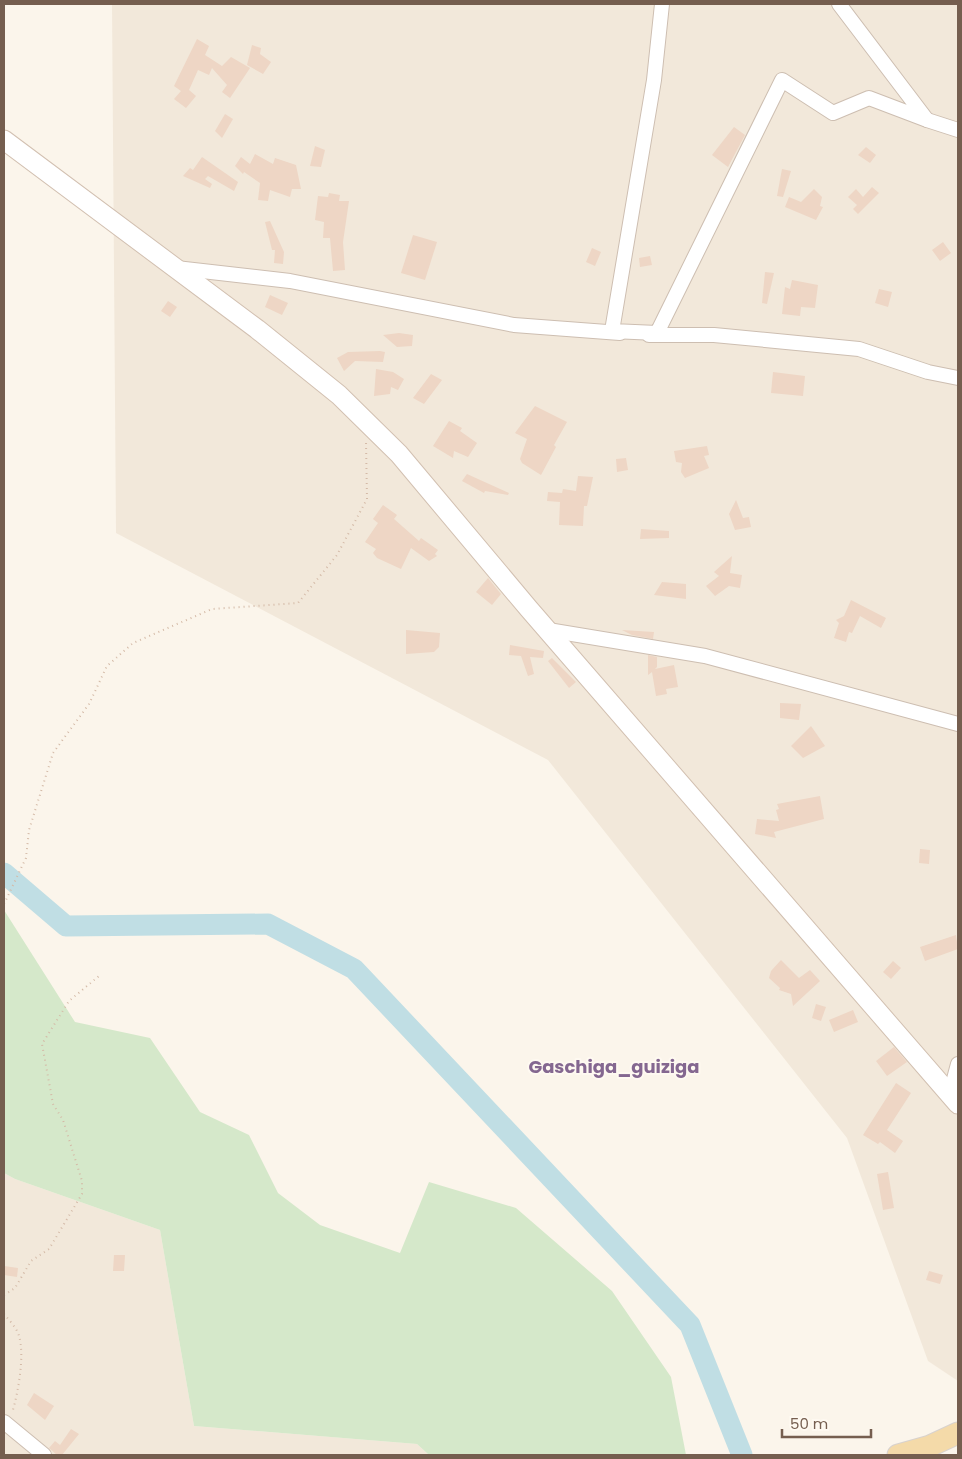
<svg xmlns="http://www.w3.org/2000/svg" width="962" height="1459" font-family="Poppins,sans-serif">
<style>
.residential{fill:#f2e8da}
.green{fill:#d5e8ca}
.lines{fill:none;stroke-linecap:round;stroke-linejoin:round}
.river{stroke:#c0dee4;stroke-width:21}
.building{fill:#eed6c5}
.street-casing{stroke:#cdbeb1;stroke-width:16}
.secondary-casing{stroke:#d2c0b1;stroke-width:21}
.primary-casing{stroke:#d8d2ce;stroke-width:23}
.path{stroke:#d4baa7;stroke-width:2;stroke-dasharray:1 4;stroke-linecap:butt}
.street{stroke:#fff;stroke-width:14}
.secondary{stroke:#fff;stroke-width:19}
.primary{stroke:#f4daa9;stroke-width:21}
.labels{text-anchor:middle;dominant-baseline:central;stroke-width:4;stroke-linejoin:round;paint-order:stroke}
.quarter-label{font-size:18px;font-weight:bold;fill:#846790;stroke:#fef9f1}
</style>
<rect width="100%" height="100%" fill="#fbf5eb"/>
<g class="residential">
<path d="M112,4H958V1381L928,1361L847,1138L548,760L116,533Z"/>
<path d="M4,1173L15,1179L160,1230L194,1426L417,1444L429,1455H4Z"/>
</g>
<path class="green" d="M4,910L75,1022L150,1038L200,1112L249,1135L278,1193L320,1225L400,1253L429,1182L516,1208L612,1291L671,1377L686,1455H429L417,1444L194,1426L160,1230L15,1179L4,1173Z"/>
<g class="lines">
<path class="river" d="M4,873L66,926L268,924L354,969L690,1325L742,1455"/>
</g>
<g class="building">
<path d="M197,39L209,46L205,55L222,66L231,57L250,68L230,98L222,92L227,85L212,68L209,75L198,70L189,90L196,96L186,108L174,99L181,91L174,86Z"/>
<path d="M252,45L261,48L260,54L271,62L263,74L247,65Z"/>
<path d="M225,114L233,119L222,138L215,131Z"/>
<path d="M734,127L745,135L728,167L712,155Z"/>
<path d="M315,146L325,150L321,167L310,166Z"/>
<path d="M866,147L876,155L870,163L858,155Z"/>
<path d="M255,154L273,164L275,158L296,165L301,189H292L290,197L270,190L268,201L258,200L260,183L244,172L243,174L235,166L241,157L250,164Z"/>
<path d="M202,157L238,182L234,191L208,176L205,179L212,184L210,188L183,176L190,168L193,170Z"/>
<path d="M782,169L791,171L783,197L777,196Z"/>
<path d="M872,187L879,193L858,214L853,209L857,205L848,197L856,189L863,197Z"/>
<path d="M814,189L822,197L820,206L823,207L816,220L785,207L789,197L801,202Z"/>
<path d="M329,193L340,195L339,201H349L343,242L345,270L333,271L330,238H323L324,222L315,220L318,196L328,197Z"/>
<path d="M270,221L284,252L283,264L274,263L275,250H272L265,222Z"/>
<path d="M413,235L437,242L425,280L401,273Z"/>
<path d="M943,242L951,253L940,261L932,250Z"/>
<path d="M592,248L601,252L595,266L586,262Z"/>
<path d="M650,256L652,265L640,267L639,258Z"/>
<path d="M765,272L774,273L767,304L762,303Z"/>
<path d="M792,280L818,285L815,308L801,307L800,316L782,314L785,287L790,289Z"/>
<path d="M879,289L892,292L888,307L875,303Z"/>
<path d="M270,295L288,303L282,315L265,307Z"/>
<path d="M168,301L177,307L170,317L161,311Z"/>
<path d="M399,333L413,335L412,346L397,347L383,335Z"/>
<path d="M348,352L380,351L385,352L383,362L355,361L344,371L337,358Z"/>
<path d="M376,369L393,372L404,379L398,390L391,387L390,394L374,396Z"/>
<path d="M773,372L805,376L803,396L771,393Z"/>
<path d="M431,374L442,380L424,404L413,398Z"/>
<path d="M535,406L567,422L554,445L556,447L541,475L522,463L520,459L527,439L515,433Z"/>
<path d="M449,421L462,428L460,431L477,443L468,457L454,451L453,458L433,446Z"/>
<path d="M707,446L709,455L704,456L709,468L685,478L681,472L682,463L676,462L674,451Z"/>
<path d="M626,458L628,470L617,472L616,459Z"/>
<path d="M467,474L509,493L508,495L485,491L484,493L462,481Z"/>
<path d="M578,476L593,477L587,506H584L583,526L559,525L560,502L547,501L548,492L562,493L563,489L576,491Z"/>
<path d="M736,500L743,518L749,517L751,527L735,530L729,514Z"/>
<path d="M383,505L397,515L394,519L419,541L421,538L438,550L435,554L437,556L429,561L411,548L401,569L377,558L373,553L376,549L365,542L378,523L373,519Z"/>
<path d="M641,529L669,531V538L640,539Z"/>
<path d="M732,556L730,573L742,575L740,588L729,586L715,596L706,586L719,576L714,572Z"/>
<path d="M488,578L501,594L492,605L476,592Z"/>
<path d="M662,582L686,584V599L654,595Z"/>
<path d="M851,600L886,618L881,628L860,616L852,633L849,632L846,642L834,638L839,623L836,620L844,616Z"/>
<path d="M406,630L440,633L439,647L434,652L406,654Z"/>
<path d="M622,630L654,632L653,639L632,635Z"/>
<path d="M510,645L544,651L543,658L530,657L534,674L528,676L521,656L509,655Z"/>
<path d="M648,655L657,657V667L655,669L674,665L678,687L666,689L667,694L656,696L652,672L648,675Z"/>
<path d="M552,658L576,682L569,688L548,661Z"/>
<path d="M780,703L801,704L799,720L780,718Z"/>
<path d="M811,726L825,746L803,758L791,746Z"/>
<path d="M820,796L824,819L774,832L776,838L755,834L757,819L779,821L776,810L779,809L777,804Z"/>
<path d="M920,849L930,850L929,864L919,863Z"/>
<path d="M956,935L958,949L925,961L920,947Z"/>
<path d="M781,960L799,978L810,970L820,981L793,1006L791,994L779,990L780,988L769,978L771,971Z"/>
<path d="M893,961L901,968L891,979L883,972Z"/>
<path d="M816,1004L826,1007L821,1021L812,1018Z"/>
<path d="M853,1010L858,1022L834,1032L829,1020Z"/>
<path d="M894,1047L907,1062L887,1076L876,1061Z"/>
<path d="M896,1083L911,1093L887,1130L903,1141L895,1153L880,1142L878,1144L863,1135Z"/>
<path d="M888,1172L894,1208L883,1210L877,1174Z"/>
<path d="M114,1255H125L124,1271H113Z"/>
<path d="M4,1266L18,1268L17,1277L4,1275Z"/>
<path d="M929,1271L943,1275L940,1284L926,1280Z"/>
<path d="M34,1393L54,1406L45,1420L27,1405Z"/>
<path d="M71,1429L79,1434L62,1455H57L49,1448L55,1441L60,1445Z"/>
</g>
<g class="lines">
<defs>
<g id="street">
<path d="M662,4L654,80L612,331L657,333L782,80L833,113L869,98L927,120L839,4"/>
<path d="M927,120L958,130"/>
<path d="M176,268L290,281L514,325L620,333"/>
<path d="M649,335H714L859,349L928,372L958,378"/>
<path d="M548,630L705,656L958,724"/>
<path d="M950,1094L958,1064"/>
<path d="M4,1422L44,1455"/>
</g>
<path id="secondary" d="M4,140L257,329L339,395L399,454L529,609L958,1104"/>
<path id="primary" d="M898,1455L930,1446L958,1433"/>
</defs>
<use href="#street" class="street-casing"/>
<use href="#secondary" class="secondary-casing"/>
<use href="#primary" class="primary-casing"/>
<g class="path">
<path d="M4,904L26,858L29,830L53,753L89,704L107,666L133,643L212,609L298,603L337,555L367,499L366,442"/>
<path d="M4,1295L15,1288L31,1261L49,1249L82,1194V1181L63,1120L53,1104L42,1044L69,1001L99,976"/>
<path d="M4,1314C9,1320 17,1328 19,1336C25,1355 18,1394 12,1413"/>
</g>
<use href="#street" class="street"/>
<use href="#secondary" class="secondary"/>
<use href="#primary" class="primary"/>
</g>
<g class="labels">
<g class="quarter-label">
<text x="614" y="1066">Gaschiga_guiziga</text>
</g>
</g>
<rect width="962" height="1459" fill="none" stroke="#755e4f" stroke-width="10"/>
<path d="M782 1429v8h89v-8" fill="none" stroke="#755e4f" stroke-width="2.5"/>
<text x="790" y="1429" font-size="15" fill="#755e4f" stroke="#fef9f1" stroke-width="4" paint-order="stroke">50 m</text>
</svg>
